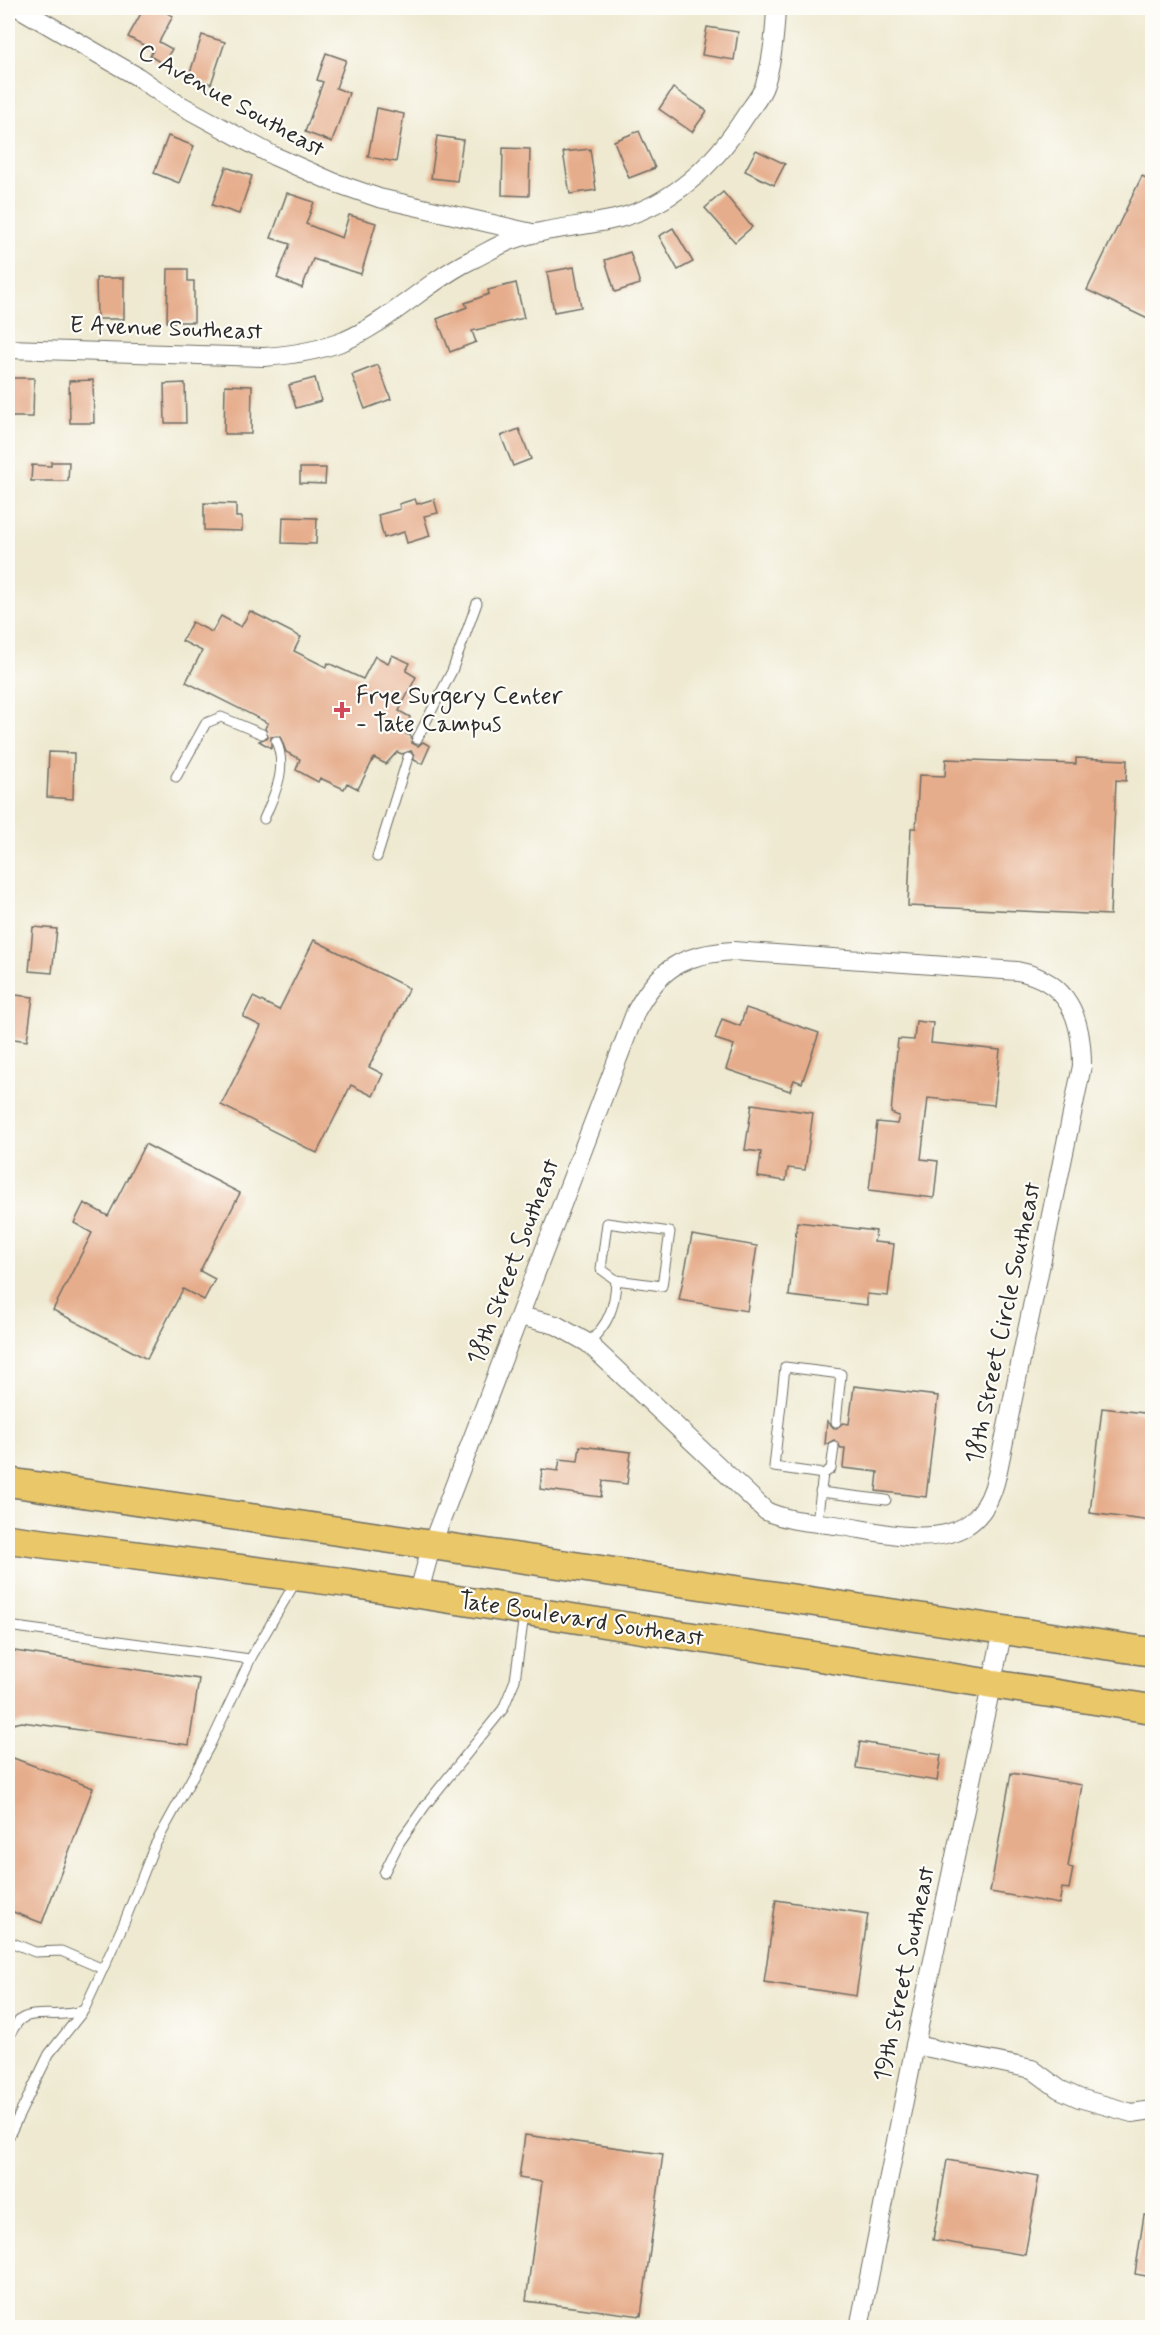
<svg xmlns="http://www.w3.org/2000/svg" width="1160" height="2335" font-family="Mynerve,sans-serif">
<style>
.building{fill:#e6ad8c}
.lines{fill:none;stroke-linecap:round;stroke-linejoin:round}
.service-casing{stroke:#6f6e65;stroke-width:11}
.minor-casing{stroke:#6f6e65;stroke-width:20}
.primary-casing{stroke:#6f6e65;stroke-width:31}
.service{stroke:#fff;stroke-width:9}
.minor{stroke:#fff;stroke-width:18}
.primary{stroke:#eac769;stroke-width:28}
.poi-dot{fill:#d1495b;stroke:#fdfcf7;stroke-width:2}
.labels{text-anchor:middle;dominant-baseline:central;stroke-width:4.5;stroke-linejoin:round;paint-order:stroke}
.street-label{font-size:24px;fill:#2b2b2b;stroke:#fdfcf7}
.poi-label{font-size:24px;fill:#2b2b2b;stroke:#fdfcf7;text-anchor:start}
</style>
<rect width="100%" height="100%" fill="#fdfcf7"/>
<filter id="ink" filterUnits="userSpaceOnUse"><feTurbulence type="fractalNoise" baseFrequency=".0167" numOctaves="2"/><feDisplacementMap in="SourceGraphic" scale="12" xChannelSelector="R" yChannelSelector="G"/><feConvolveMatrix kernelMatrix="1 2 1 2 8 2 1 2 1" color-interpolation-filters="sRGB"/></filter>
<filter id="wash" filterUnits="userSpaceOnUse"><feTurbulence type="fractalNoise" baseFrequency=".008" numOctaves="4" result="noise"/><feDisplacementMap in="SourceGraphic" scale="24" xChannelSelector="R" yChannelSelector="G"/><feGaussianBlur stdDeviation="1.35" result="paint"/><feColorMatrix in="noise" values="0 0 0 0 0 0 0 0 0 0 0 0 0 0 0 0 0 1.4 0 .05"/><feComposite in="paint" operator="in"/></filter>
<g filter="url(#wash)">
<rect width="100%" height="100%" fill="#eee9d0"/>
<g id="blocks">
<g class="building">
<path d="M144,8H158L173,16L159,42L172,49L163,64L150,56L153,50L128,37Z"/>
<path d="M707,27L738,32L734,60L702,55Z"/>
<path d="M202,35L225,42L211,84L189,76Z"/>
<path d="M326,53L346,60L336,88L349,93L332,142L305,132L323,82L317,80Z"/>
<path d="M673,88L707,111L692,132L659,109Z"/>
<path d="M377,108L404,114L396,162L368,157Z"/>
<path d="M639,131L655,168L629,178L614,141Z"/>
<path d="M168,136L194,146L179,183L154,173Z"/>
<path d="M437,136L463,140L457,181L431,178Z"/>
<path d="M503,148L530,149L529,196L502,195Z"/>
<path d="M590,149L596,190L570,194L563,152Z"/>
<path d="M756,150L785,164L774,185L745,171Z"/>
<path d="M226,167L252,176L239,214L212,205Z"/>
<path d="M1142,176L1152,181V321L1087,290Z"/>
<path d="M723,192L752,227L735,242L705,208Z"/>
<path d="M287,193L314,202L306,224L342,238L349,215L376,223L361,274L313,259L302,288L277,278L290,244L271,238Z"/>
<path d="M673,228L693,262L678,270L659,236Z"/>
<path d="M630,252L640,284L615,292L605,260Z"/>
<path d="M574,267L581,307L554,312L547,272Z"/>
<path d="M168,269H188V281H194V322H167Z"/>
<path d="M96,278H124V319H97Z"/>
<path d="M516,283L524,318L472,331L476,342L450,352L437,319L467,307L465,303L489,294L488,290Z"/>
<path d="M378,365L391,399L365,409L352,375Z"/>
<path d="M9,378H34L33,417H8Z"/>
<path d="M315,378L321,401L296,408L289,385Z"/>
<path d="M93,380L94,423H70L69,381Z"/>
<path d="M185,383L186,423H165L164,384Z"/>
<path d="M225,385L252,386L251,434H224Z"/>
<path d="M519,429L531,459L513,466L501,436Z"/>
<path d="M51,462H69L68,481H31L32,465L51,466Z"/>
<path d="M300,468H326L325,484L300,483Z"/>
<path d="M415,499L417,504L434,499L438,513L424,516L430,536L407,543L404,532L384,538L378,515L400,509L399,504Z"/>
<path d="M204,503L236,504V517H242V531L204,530Z"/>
<path d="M283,517L317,518L316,544L282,543Z"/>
<path d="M250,611L301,637L294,651L326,667L328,663L363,679L375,656L388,663L392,655L410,663L406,671L416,677L399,711L410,717L406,734L411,736L412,743L418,746L423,742L430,746L422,764L414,760V755L411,751L402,754L397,752L386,764L374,758L358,789L347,783L344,789L320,778L318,782L296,770L300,759L286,752L280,736L271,737V748L259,741L268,737L265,728L268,723L186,682L202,651L182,641L192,622L212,632L221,616L241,627Z"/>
<path d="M49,752L74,753L73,799L47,797Z"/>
<path d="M1076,758L1127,760L1126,781L1116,780L1110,915L908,906L911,828H916L919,775L945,776L946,759L1076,764Z"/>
<path d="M33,927L57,929L52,973L29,971Z"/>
<path d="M314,940L409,988L369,1067L383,1074L373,1096L351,1085L317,1153L221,1105L261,1026L243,1017L253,997L279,1010Z"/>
<path d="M15,995L33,997L27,1041L8,1038V1005L14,1006Z"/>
<path d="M746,1008L819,1033L802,1083L794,1080L790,1091L726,1069L734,1045L715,1039L722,1019L740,1026Z"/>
<path d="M916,1021L933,1023L931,1043L1000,1050L994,1105L928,1098L921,1159L938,1161L934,1198L869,1190L877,1122L897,1124L899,1116L891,1113L898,1039L914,1040Z"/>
<path d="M752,1104L813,1113L805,1170L788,1168L786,1181L758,1177L761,1152L745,1150Z"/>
<path d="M145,1144L240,1193L200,1271L215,1279L204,1300L183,1289L147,1359L53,1310L92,1233L74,1223L84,1203L108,1216Z"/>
<path d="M797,1222L876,1231L874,1242L894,1244L888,1296L867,1294V1305L789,1296Z"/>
<path d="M692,1235L757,1246L747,1311L679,1300Z"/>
<path d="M854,1386L938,1396L926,1497L876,1491L878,1472L843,1468L845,1448H841L834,1440L825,1445L827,1421L835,1429L843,1423L849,1424Z"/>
<path d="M1102,1408L1152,1414V1521L1090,1513Z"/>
<path d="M580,1446L631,1452L627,1484L603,1481L601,1497L540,1489L542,1469L558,1471L560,1459L578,1461Z"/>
<path d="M8,1650L199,1679L189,1745L22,1722L8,1725Z"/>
<path d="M860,1742L941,1755L937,1781L856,1768Z"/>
<path d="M8,1756L93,1788L42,1923L8,1910Z"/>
<path d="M1011,1773L1082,1785L1068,1867L1073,1868L1069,1889L1062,1888L1059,1904L990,1892Z"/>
<path d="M776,1900L868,1914L856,1996L764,1982Z"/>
<path d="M525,2135L663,2154L641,2316L526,2301L542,2182L519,2178Z"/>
<path d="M947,2160L1039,2176L1025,2255L933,2240Z"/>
<path d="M1144,2215L1152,2216V2277L1135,2274Z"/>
</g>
</g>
</g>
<g filter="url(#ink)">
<use href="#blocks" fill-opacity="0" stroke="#6f6e65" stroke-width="1.5"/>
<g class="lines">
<defs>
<g id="service">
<path d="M417,739L452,671L477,603"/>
<path d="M176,777L206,723L221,717L262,734"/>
<path d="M264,819C275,793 288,769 276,741"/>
<path d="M377,857L408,757"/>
<path d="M607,1223L670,1232L662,1286L616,1280L601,1269Z"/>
<path d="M588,1343C609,1324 615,1307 616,1280"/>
<path d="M823,1474L831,1469L834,1447"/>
<path d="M820,1492L886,1500"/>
<path d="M817,1522L823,1474L774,1467L785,1367L841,1374L836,1422"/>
<path d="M8,1626L250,1659"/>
<path d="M384,1873L399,1843L425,1806L503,1709L515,1680L524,1615"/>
<path d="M8,1941L35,1952L61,1951L103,1969"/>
<path d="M8,2039C12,2032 16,2020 25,2017C39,2011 62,2018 81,2011"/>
<path d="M8,2138L49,2054L84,2010L124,1923L154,1847L210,1745L252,1656L296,1581"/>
</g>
<g id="minor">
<path d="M19,8L138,77L171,100L274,156L333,182L379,198L532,233"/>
<path d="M8,349L264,357C292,355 318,351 344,341C389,322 426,282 471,260C484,254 498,245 512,240C547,227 587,227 623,217C677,201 717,161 746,115C753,105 762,95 765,84C773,59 775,33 776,8"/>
<path d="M418,1595L432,1544L636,1011C660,967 684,954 733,951L1017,971C1069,981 1082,1018 1082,1066L997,1475C979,1559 904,1536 842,1526C817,1522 789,1522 766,1511L588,1343L556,1325L520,1316"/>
<path d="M915,2045L1032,2069L1059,2089L1079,2098L1132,2113L1152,2110"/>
<path d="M859,2328L915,2045L1003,1630"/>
</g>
<g id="primary">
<path d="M8,1482L1152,1652"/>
<path d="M8,1539L349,1583L1152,1709"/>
</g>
</defs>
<use href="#service" class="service-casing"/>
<use href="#minor" class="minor-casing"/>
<use href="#primary" class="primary-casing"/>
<use href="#service" class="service"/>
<use href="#minor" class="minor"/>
<use href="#primary" class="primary"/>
</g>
</g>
<path class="poi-dot" d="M339 701h6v6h6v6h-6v6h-6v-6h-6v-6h6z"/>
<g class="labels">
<g class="street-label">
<text transform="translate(231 101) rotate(29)">C Avenue Southeast</text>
<text transform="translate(166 329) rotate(2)">E Avenue Southeast</text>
<text transform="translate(514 1262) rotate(-69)">18th Street Southeast</text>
<text transform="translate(1004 1323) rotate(-78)">18th Street Circle Southeast</text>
<text transform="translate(581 1620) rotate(9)">Tate Boulevard Southeast</text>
<text transform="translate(905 1974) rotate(-78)">19th Street Southeast</text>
</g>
<g class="poi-label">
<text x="356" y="696">Frye Surgery Center<tspan x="356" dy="28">- Tate Campus</tspan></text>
</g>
</g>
<rect width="1160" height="2335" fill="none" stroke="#fdfcf7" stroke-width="30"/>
</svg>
